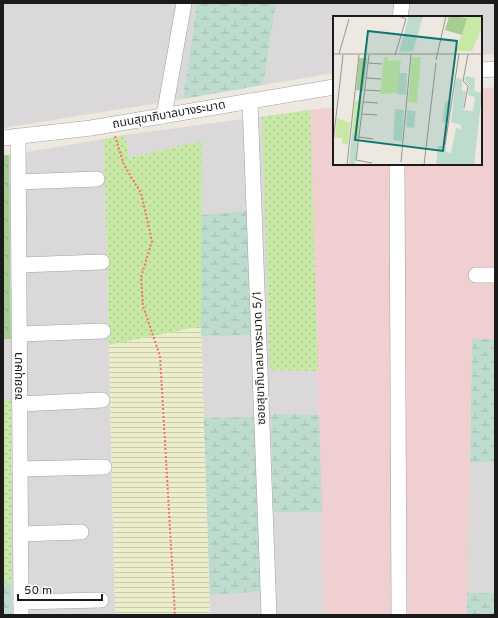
<svg xmlns="http://www.w3.org/2000/svg" width="498" height="618" font-family="Overpass,'Noto Sans Thai',sans-serif">
<style>
.residential{fill:#dad8d8}
.commercial{fill:#efcfcf}
.farmland{fill:url(#farmland-rules)}
.grass{fill:url(#grass-dots)}
.forest{fill:url(#forest-crowns)}
.wetland{fill:url(#wetland-marsh)}
.lines{fill:none;stroke-linecap:round;stroke-linejoin:round}
.minor-casing{stroke:#a2a2a2;stroke-width:16}
.path{stroke:#fb6f64;stroke-width:2;stroke-dasharray:2 2;stroke-linecap:butt}
.minor{stroke:#fff;stroke-width:15}
.labels{text-anchor:middle;dominant-baseline:central;stroke-width:3.5;stroke-linejoin:round;paint-order:stroke}
.street-label{font-size:12px;fill:#1b1b1b;stroke:#fff}
.inset-road{fill:none;stroke:#999792;stroke-width:1}
.view{fill:#0f766e;fill-opacity:0.15;stroke:#0f766e;stroke-width:2}
.inset-edge{fill:none;stroke:#1b1b1b;stroke-width:2}
</style>
<defs>
<pattern id="farmland-rules" width="6" height="5" patternUnits="userSpaceOnUse"><rect width="6" height="5" fill="#ebedcb"/><path d="M0 2.5h6" fill="none" stroke="#c9cbae"/></pattern>
<pattern id="grass-dots" width="8" height="8" patternUnits="userSpaceOnUse"><rect width="8" height="8" fill="#c8e9a5"/><path d="M2 2h.1M6 6h.1" fill="none" stroke="#abc78d" stroke-width="1.8" stroke-linecap="round"/></pattern>
<pattern id="forest-crowns" width="20" height="18" patternUnits="userSpaceOnUse"><rect width="20" height="18" fill="#a7cd95"/><path d="M2 6a3 3 0 1 1 6 0M12 15a3 3 0 1 1 6 0" fill="none" stroke="#8faf80"/></pattern>
<pattern id="wetland-marsh" width="20" height="14" patternUnits="userSpaceOnUse"><rect width="20" height="14" fill="#bddccd"/><path d="M1 5h8M5 5V1M11 12h8M15 12V8" fill="none" stroke="#a2bcaf"/></pattern>
</defs>
<rect width="100%" height="100%" fill="#ede9e1"/>
<g class="residential">
<path d="M3,3H197L183,99L3,128Z"/>
<path d="M276,3H495V54L481,55V17H334V73L263,85Z"/>
<path d="M310,110L324,615H210L201,326L202,142L129,158L125,135Z"/>
<path d="M104,139L115,615H3V339H11L9,155Z"/>
<path d="M470,462H495V593H467Z"/>
</g>
<path class="commercial" d="M495,87V339H472L467,615H324L310,110L334,107V164H481V89Z"/>
<path class="farmland" d="M201,326L210,615H115L109,345Z"/>
<g class="grass">
<path d="M310,110L318,371L270,370L262,117Z"/>
<path d="M125,135L129,158L202,141L201,326L109,345L104,139Z"/>
<rect x="3" y="399" width="8" height="184"/>
</g>
<path class="forest" d="M3,155H9L11,339H3Z"/>
<g class="wetland">
<path d="M197,3H276L263,85L183,99Z"/>
<path d="M247,211L253,335L201,336V215Z"/>
<path d="M472,339H495V462H470Z"/>
<path d="M271,414L319,415L322,512H273Z"/>
<path d="M255,417L264,591L210,595L204,418Z"/>
<path d="M3,583H11L12,615H3Z"/>
<rect x="467" y="593" width="28" height="22"/>
</g>
<g class="lines">
<defs>
<g id="minor">
<path d="M400,17L402,3"/>
<path d="M481,70L495,69"/>
<path d="M250,101L269,615"/>
<path d="M164,116L184,3"/>
<path d="M18,136L21,615"/>
<path d="M3,138L91,128L334,87"/>
<path d="M397,164L399,615"/>
<path d="M18,182L97,179"/>
<path d="M19,265L102,262"/>
<path d="M476,275H495"/>
<path d="M19,334L103,331"/>
<path d="M20,404L102,400"/>
<path d="M20,469L104,467"/>
<path d="M20,534L81,532"/>
<path d="M21,602L101,600"/>
</g>
</defs>
<use href="#minor" class="minor-casing"/>
<path class="path" d="M115,136L124,165L141,193L152,241L141,277L143,306L160,356L175,615"/>
<use href="#minor" class="minor"/>
</g>
<g class="labels">
<g class="street-label">
<text transform="translate(169 115) rotate(-10)">ถนนสุขาภิบาลบางระมาด</text>
<text transform="translate(260 358) rotate(-92)">ซอยสุขาภิบาลบางระมาด 5/1</text>
<text transform="translate(19 376) rotate(-90)">ซอยบุษบา</text>
</g>
</g>
<g transform="translate(333 16)">
<rect width="149" height="149" fill="#ede9e1"/>
<path d="M51,41H55V45L68,44L64,77L47,78ZM79,41H88L84,87L75,86ZM22,85H29L25,118L19,117Z" fill="#c8e9a5"/>
<path d="M116,0L135,2L129,19L112,14ZM26,42H34L30,75L23,74Z" fill="#a7cd95"/>
<path d="M76,0H90L80,35L66,36ZM66,57H74L73,79L64,78ZM133,60L142,62L141,75L149,77L141,149H103L105,130H113V136L118,137L123,112L128,113V109L118,106L123,62L129,63V75H133L130,94L140,95L142,81L135,79L136,69L131,64ZM112,85L118,86L115,107L109,106ZM62,93L71,94L69,125L60,124ZM74,94L83,95L81,112L73,111ZM19,117L25,118L22,149H16Z" fill="#bddccd"/>
<path d="M135,0H149V11L139,35H123ZM4,102L17,107L15,129L9,127V122H2Z" fill="#c8e9a5"/>
<path class="inset-road" d="M0,38H149M6,38L16,3M36,39L23,144L39,147M62,39L73,3L66,0M103,44L113,0M35,47L49,48M33,62L48,63M32,74L47,75M30,86L45,87M131,92L135,70L130,65L135,38M29,98L44,99M26,121L40,123M0,127L10,39M112,129L126,38M68,146L78,38M14,149L26,39M91,149L103,47"/>
<path class="view" d="M35,15L124,25L110,135L22,124Z"/>
<rect width="149" height="149" class="inset-edge"/>
</g>
<rect width="498" height="618" fill="none" stroke="#1b1b1b" stroke-width="8"/>
<path d="M18 594v6h84v-6" fill="none" stroke="#1b1b1b" stroke-width="2"/>
<text x="24" y="594" font-size="12" fill="#1b1b1b" stroke="#ffffff" stroke-width="3" paint-order="stroke">50 m</text>
</svg>
